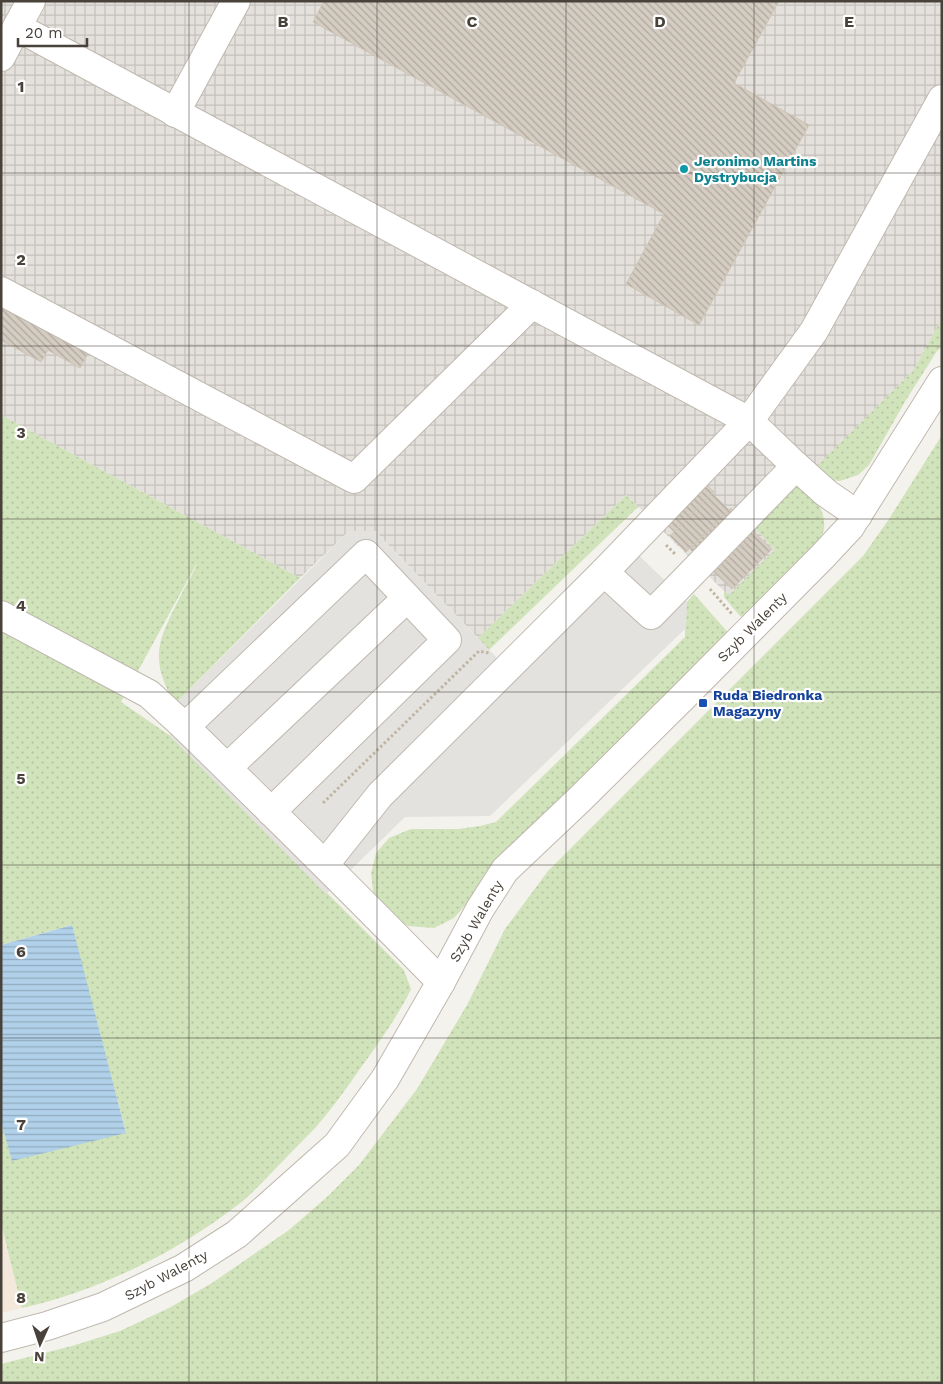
<svg xmlns="http://www.w3.org/2000/svg" width="943" height="1384" font-family="'Work Sans',sans-serif">
<style>
.commercial{fill:#f3e8da}
.industrial{fill:url(#industrial-grid)}
.grass{fill:url(#grass-dots)}
.parking{fill:#e3e2df}
.water{fill:url(#water-rules)}
.building{fill:url(#building-back-hatch);stroke:#cfc5b6}
.lines{fill:none;stroke-linecap:round;stroke-linejoin:round}
.minor-casing{stroke:#bfb9af;stroke-width:30}
.path{stroke:#bfb5a2;stroke-width:3;stroke-dasharray:2.5 2.5;stroke-linecap:butt}
.minor{stroke:#fff;stroke-width:28}
.grid{fill:none;stroke:#48423a;stroke-width:1;stroke-opacity:0.55}
.culture-dot{fill:#0f9aa8;stroke:#fff;stroke-width:2}
.transit-dot{fill:#1a4fb4;stroke:#fff;stroke-width:2}
.labels{text-anchor:middle;dominant-baseline:central;stroke-width:4.5;stroke-linejoin:round;paint-order:stroke}
.culture-label{font-size:14px;font-weight:bold;fill:#0d838f;stroke:#fff;text-anchor:start}
.street-label{font-size:14px;fill:#48423a;stroke:#fff}
.transit-label{font-size:14px;font-weight:bold;fill:#164399;stroke:#fff;text-anchor:start}
.grid-label{font-size:16px;text-anchor:middle;font-weight:bold;fill:#48423a;stroke:#fff;stroke-width:4.5;stroke-linejoin:round;paint-order:stroke}
</style>
<defs>
<pattern id="industrial-grid" width="8" height="8" patternUnits="userSpaceOnUse" patternTransform="scale(1.25)"><rect width="8" height="8" fill="#e4e1dd"/><path d="M0 4h8M4 0v8" fill="none" stroke="#c5c2be"/></pattern>
<pattern id="grass-dots" width="8" height="8" patternUnits="userSpaceOnUse" patternTransform="scale(1.25)"><rect width="8" height="8" fill="#d0e3ba"/><path d="M2 2h.1M6 6h.1" fill="none" stroke="#b4c4a1" stroke-width="1.8" stroke-linecap="round"/></pattern>
<pattern id="water-rules" width="6" height="5" patternUnits="userSpaceOnUse" patternTransform="scale(1.25)"><rect width="6" height="5" fill="#b0d1e9"/><path d="M0 2.5h6" fill="none" stroke="#91abbe"/></pattern>
<pattern id="building-back-hatch" width="6" height="6" patternUnits="userSpaceOnUse" patternTransform="scale(1.25)"><rect width="6" height="6" fill="#d5cdc2"/><path d="M-1 5l2 2M0 0l6 6M5-1l2 2" fill="none" stroke="#afa89f"/></pattern>
</defs>
<rect width="100%" height="100%" fill="#f4f2ec"/>
<path class="commercial" d="M1,1223L22,1308L1,1313Z"/>
<path class="industrial" d="M1,1H942V318L913,371L755,528L775,550L729,596L626,495L478,638L375,531H349L300,578L1,415Z"/>
<g class="grass">
<path d="M942,318V347L937,351L906,400L869,465L858,475L840,481L826,480L813,470L913,371Z"/>
<path d="M1,415L300,578L175,704C145,653 162,635 185,587C189,580 195,570 197,563L121,702L169,735L404,970L411,989C398,1016 380,1041 362,1066C348,1086 333,1107 317,1126C304,1140 290,1153 277,1167C265,1179 253,1193 239,1204C177,1252 99,1291 22,1308L1,1223V1122L12,1160L126,1132L71,925L1,945Z"/>
<path d="M942,435V1383H1V1364L72,1346L120,1331L169,1308L212,1283L289,1230L327,1197L359,1165L417,1089L467,1005L505,929L548,871L863,556L889,519Z"/>
<path d="M800,483C813,497 826,508 824,529C822,545 758,603 744,617L740,616L724,597V591L729,595L775,550L755,528Z"/>
<path d="M626,495L638,507L489,650L478,638Z"/>
<path d="M694,594L732,637L486,874L468,902L454,918L434,928L408,926L387,915L374,897L371,874L376,853L389,838L411,829H458L480,826L496,822L685,637V604Z"/>
</g>
<path class="parking" d="M349,531H375L498,659L621,538L687,602L686,628L490,816L405,817L326,894L169,735L178,722L169,710Z"/>
<path class="water" d="M72,925L126,1133L12,1161L1,1122V945Z"/>
<g class="building">
<path d="M324,1H779L734,83L809,125L699,325L626,284L664,214L313,22Z"/>
<path d="M1,298L91,348L80,368L48,350L41,362L1,340Z"/>
<path d="M692,469L714,492L674,532L652,509Z"/>
<path d="M712,493L729,510L686,552L670,536Z"/>
<path d="M731,508L755,533L715,573L690,549Z"/>
<path d="M755,533L772,549L732,589L715,573Z"/>
</g>
<g class="lines">
<defs>
<g id="minor">
<path d="M31,1L17,27L749,421L796,466L651,615L604,572L380,795L325,864"/>
<path d="M1,57L17,27"/>
<path d="M175,113L236,1"/>
<path d="M1,291L354,479L532,304"/>
<path d="M796,466L826,493L858,515"/>
<path d="M604,572L749,421L814,331L942,99"/>
<path d="M1,615L149,694L185,727"/>
<path d="M227,768L407,598"/>
<path d="M271,812L447,640L366,554L185,727C271,811 357,896 441,982"/>
<path d="M1,1338L47,1326L103,1307L184,1268L237,1234L337,1145L385,1079L441,982L480,909L505,870L580,799L685,695L822,557L850,527L942,381"/>
</g>
</defs>
<use href="#minor" class="minor-casing"/>
<g class="path">
<path d="M666,545L675,554"/>
<path d="M710,589L732,614"/>
<path d="M323,803L479,651L489,653"/>
</g>
<use href="#minor" class="minor"/>
</g>
<path class="grid" d="M189,1V1383M377,1V1383M566,1V1383M754,1V1383M1,173H942M1,346H942M1,519H942M1,692H942M1,865H942M1,1038H942M1,1211H942"/>
<circle class="culture-dot" cx="684" cy="169" r="5"/>
<rect class="transit-dot" x="698" y="698" width="10" height="10" rx="2.5"/>
<g class="labels">
<g class="culture-label">
<text x="694" y="161">Jeronimo Martins<tspan x="694" dy="16">Dystrybucja</tspan></text>
</g>
<g class="street-label">
<text transform="translate(752 627) rotate(-45)">Szyb Walenty</text>
<text transform="translate(476 921) rotate(-60)">Szyb Walenty</text>
<text transform="translate(166 1275) rotate(-28)">Szyb Walenty</text>
</g>
<g class="transit-label">
<text x="713" y="695">Ruda Biedronka<tspan x="713" dy="16">Magazyny</tspan></text>
</g>
</g>
<g class="grid-label">
<text x="283" y="27">B</text>
<text x="472" y="27">C</text>
<text x="660" y="27">D</text>
<text x="849" y="27">E</text>
<text x="21" y="92">1</text>
<text x="21" y="265">2</text>
<text x="21" y="438">3</text>
<text x="21" y="611">4</text>
<text x="21" y="784">5</text>
<text x="21" y="957">6</text>
<text x="21" y="1130">7</text>
<text x="21" y="1303">8</text>
</g>
<rect width="943" height="1384" fill="none" stroke="#48423a" stroke-width="5"/>
<g transform="translate(40 1344) rotate(183)" stroke="#ffffff" stroke-width="4" paint-order="stroke">
<path d="M0-4L9 19L0 12L-9 19Z" fill="#48423a"/>
<text y="-8" font-size="14" font-weight="bold" text-anchor="middle" fill="#48423a">N</text>
</g>
<path d="M18 38v8h69v-8" fill="none" stroke="#48423a" stroke-width="2.5"/>
<text x="25" y="38" font-size="15" fill="#48423a" stroke="#ffffff" stroke-width="4" paint-order="stroke">20 m</text>
</svg>
